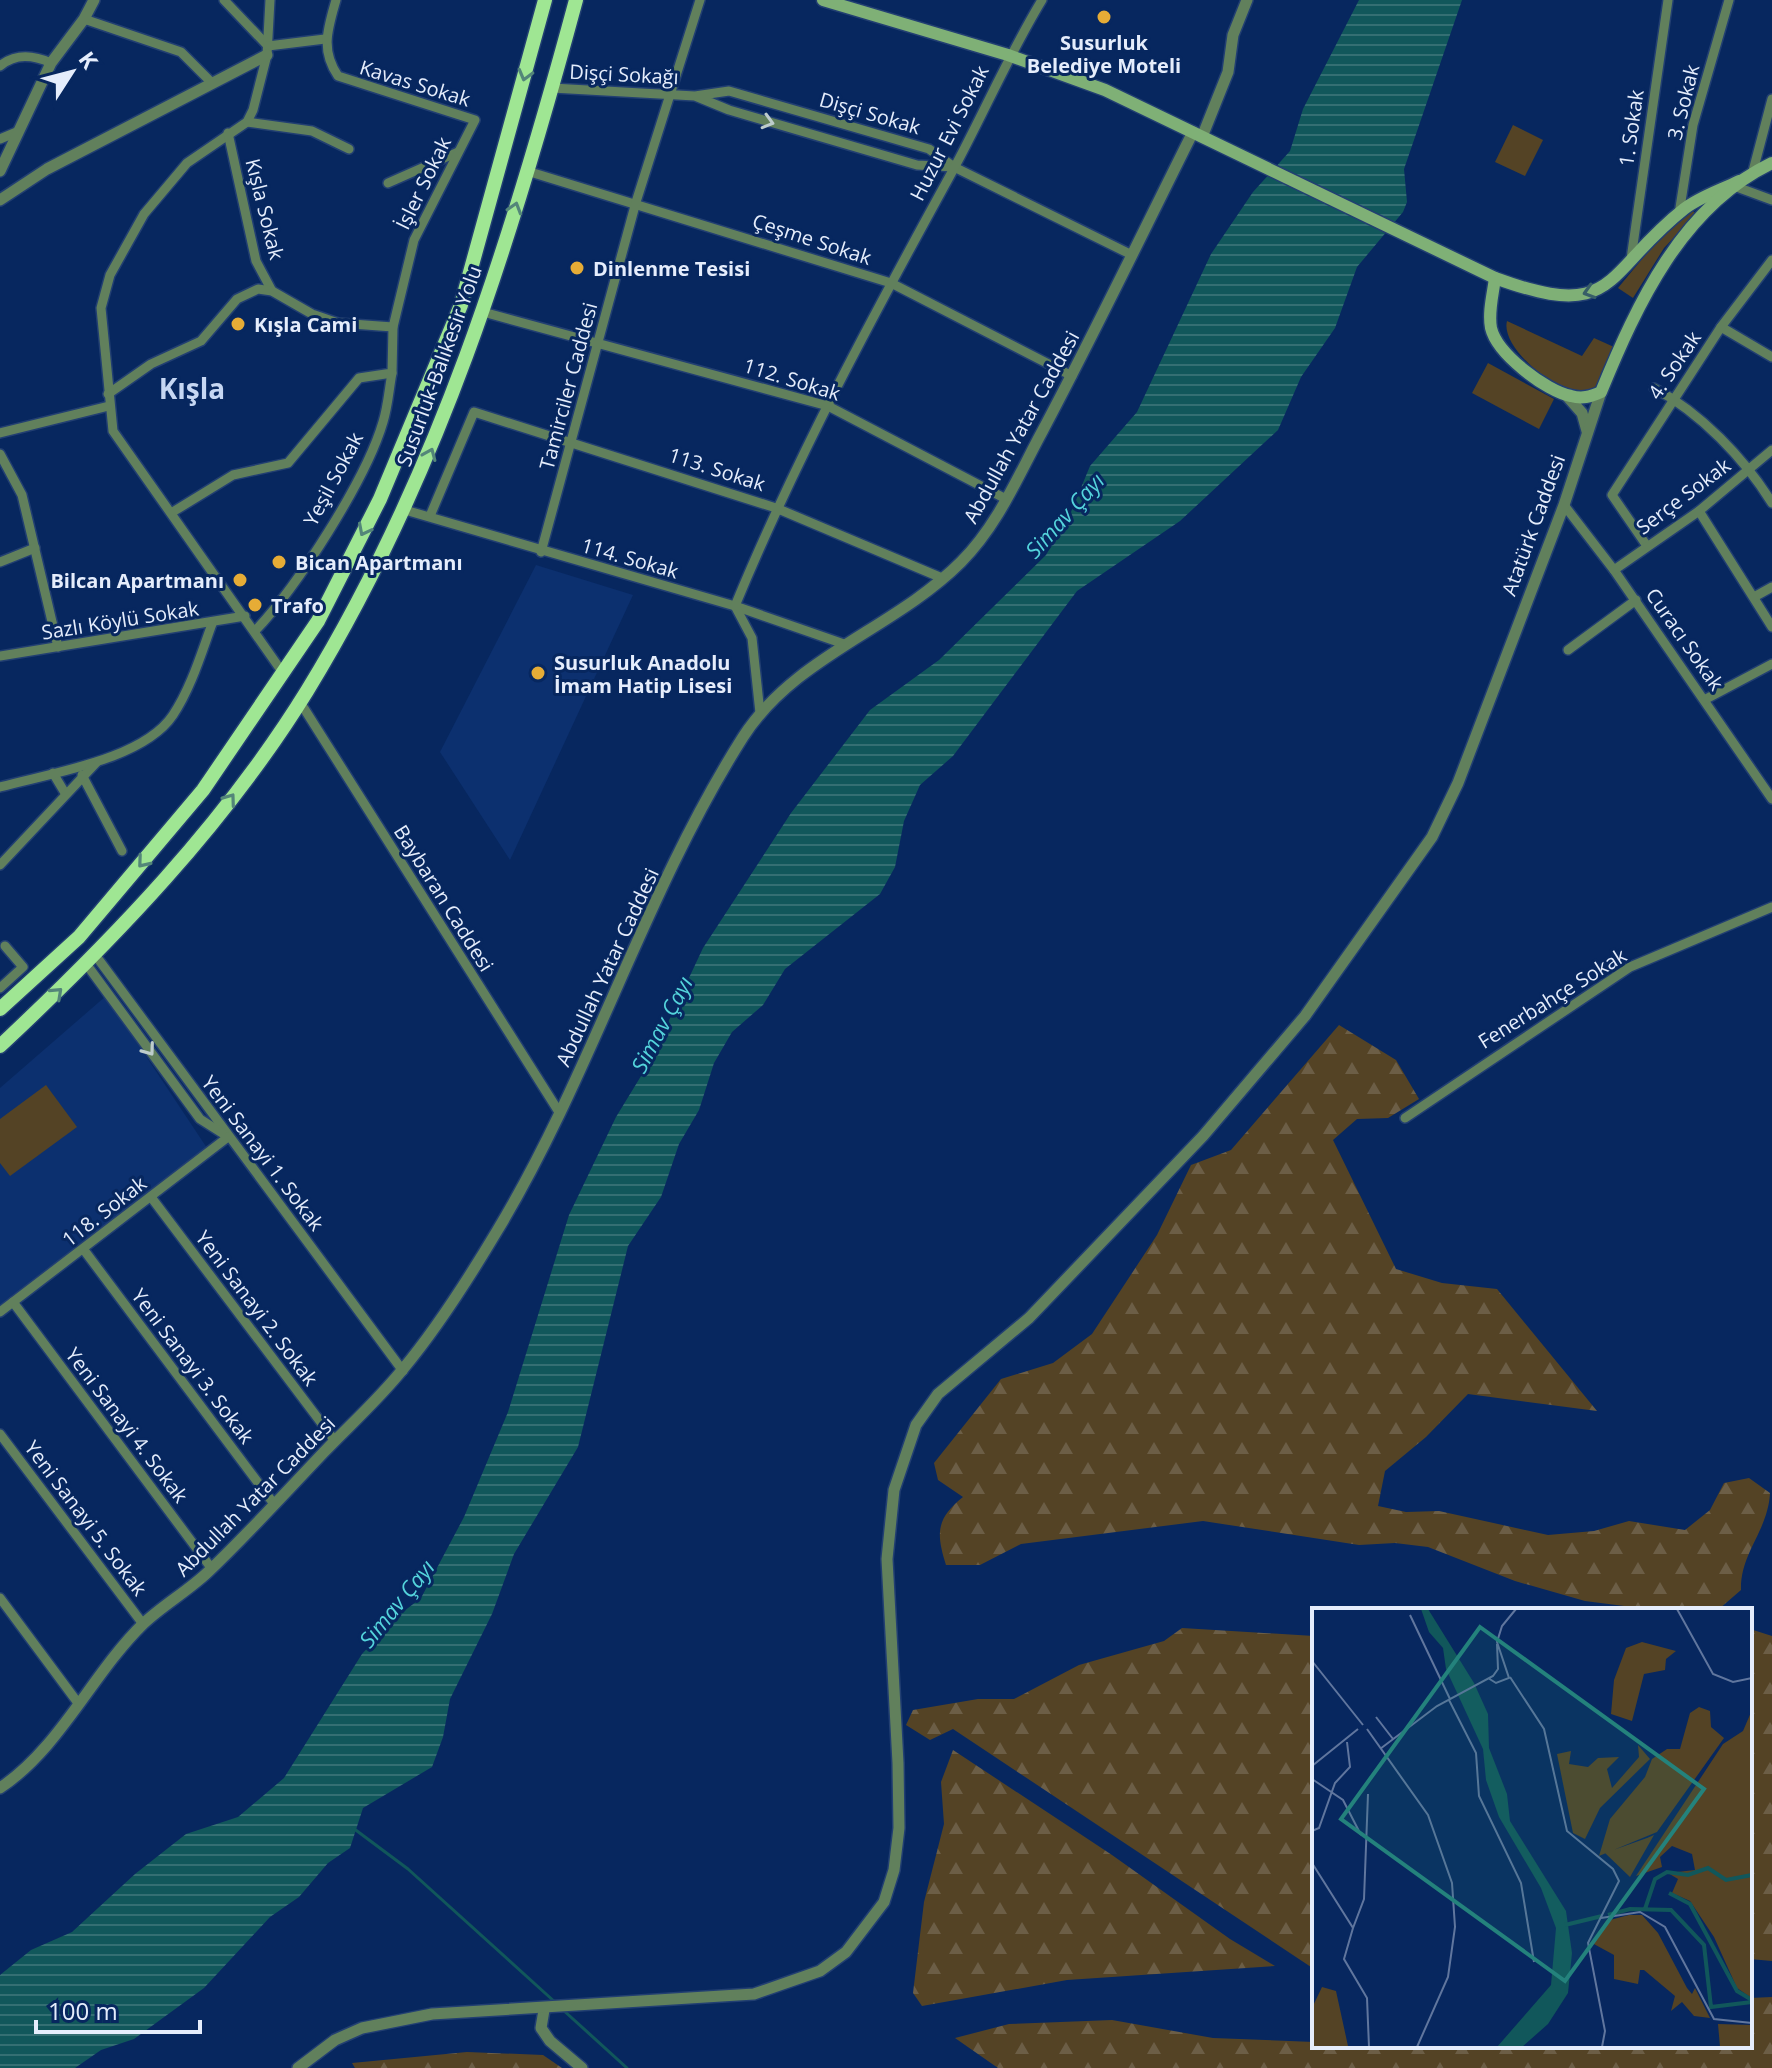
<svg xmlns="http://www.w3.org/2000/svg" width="1772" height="2068" font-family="'Open Sans',sans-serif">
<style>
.built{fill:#0c306f}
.green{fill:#544325}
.forest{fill:url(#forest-firs)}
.water{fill:url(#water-rules)}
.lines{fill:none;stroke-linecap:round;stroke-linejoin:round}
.stream{stroke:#11575b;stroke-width:3}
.minor-casing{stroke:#223f72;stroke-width:12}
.tertiary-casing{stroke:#223f72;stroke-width:14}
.secondary-casing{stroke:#223f72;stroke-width:15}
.trunk-casing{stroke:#223f72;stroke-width:17}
.minor{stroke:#61805c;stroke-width:9}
.tertiary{stroke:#61805c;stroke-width:11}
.secondary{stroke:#7fb076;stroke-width:12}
.trunk{stroke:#9fe693;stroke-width:14}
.oneway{stroke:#538679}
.oneway2{stroke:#bdcccc}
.oneway3{stroke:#375e68}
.poi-dot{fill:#e6ac36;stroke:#07275f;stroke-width:3}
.labels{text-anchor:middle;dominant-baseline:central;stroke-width:6;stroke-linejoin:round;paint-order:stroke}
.poi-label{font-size:20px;font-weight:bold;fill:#e5edfc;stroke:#07275f;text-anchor:start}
.street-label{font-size:20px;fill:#e5edfc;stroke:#07275f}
.water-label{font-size:22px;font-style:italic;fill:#54d4dc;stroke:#07275f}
.district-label{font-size:28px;font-weight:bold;fill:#c6d7f3;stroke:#07275f}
.inset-river{fill:none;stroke:#11575b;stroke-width:4}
.inset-road{fill:none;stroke:#60769e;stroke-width:2}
.view{fill:#24827c;fill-opacity:0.15;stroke:#24827c;stroke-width:4}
.inset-edge{fill:none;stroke:#e5edfc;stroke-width:4}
</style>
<defs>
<pattern id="forest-firs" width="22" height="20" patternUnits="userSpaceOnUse" patternTransform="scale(2)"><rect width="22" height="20" fill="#544325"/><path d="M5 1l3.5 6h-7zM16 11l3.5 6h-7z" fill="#6c5e46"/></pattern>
<pattern id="water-rules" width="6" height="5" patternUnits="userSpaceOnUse" patternTransform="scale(2)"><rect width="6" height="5" fill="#11575b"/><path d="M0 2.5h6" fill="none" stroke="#346f73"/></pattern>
</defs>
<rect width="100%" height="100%" fill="#07275f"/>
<g class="built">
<path d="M536,565L633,595L510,860L440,752Z"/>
<path d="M106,996L207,1148L0,1307V1088Z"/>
</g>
<g class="green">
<path d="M1513,125L1543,140L1525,176L1495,162Z"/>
<path d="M1691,209L1696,214L1664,248L1633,298L1618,288L1652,247Z"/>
<path d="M1507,321L1582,356L1594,338L1614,347C1609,359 1605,379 1595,388C1573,409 1499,350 1507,321Z"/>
<path d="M1488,363L1554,399L1539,429L1472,393Z"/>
<path d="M46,1085L77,1127L10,1176L0,1163V1119Z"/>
</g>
<g class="forest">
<path d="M1339,1025L1396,1060L1419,1099L1388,1118L1357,1119L1333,1140L1396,1269L1442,1283L1497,1289L1597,1411L1468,1394L1426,1437L1385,1471L1378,1506L1406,1512L1439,1511L1548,1535L1594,1531L1629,1521L1685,1530L1710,1510L1724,1483L1749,1478L1770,1493C1768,1531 1740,1553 1741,1590L1719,1609L1632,1607L1585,1601L1515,1581L1428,1547L1395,1543L1359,1545L1203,1521L1021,1544L980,1565H946C936,1533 936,1519 963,1497L938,1480L934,1463L1001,1379L1053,1363L1092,1334L1157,1235L1191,1165L1231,1150Z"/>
<path d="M1182,1628L1314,1636V1969L953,1729L930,1740L906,1725L913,1710L978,1699H1014L1079,1665L1164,1641Z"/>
<path d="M1750,1629L1772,1636V1961L1750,1959Z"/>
<path d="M953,1750L1112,1855L1230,1939L1275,1966L1067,1980L922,2006L913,1993L924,1902L944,1824L941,1782Z"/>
<path d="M1772,1997V2068H998L955,2038L1009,2024L1112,2020L1213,2038L1314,2042V2046H1750V1998Z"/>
<path d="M467,2052L543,2055L562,2068H355L352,2063Z"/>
</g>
<path class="water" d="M1359,0H1462L1404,169L1407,202L1403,212L1357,267L1335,328L1301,377L1278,430L1180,521L1077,591L953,756L920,785L904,821L895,867L880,894L785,969L763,1005L732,1032L714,1063L699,1110L679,1144L661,1197L628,1246L578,1447L514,1554L492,1614L450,1699L443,1737L432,1767L363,1808L350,1848L328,1863L299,1897L270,1917L204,1988L134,2039L101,2050L75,2068H0V1975L31,1950L72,1932L135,1874L186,1834L238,1817L284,1778L362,1654L395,1618L421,1598L464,1517L508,1412L569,1215L616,1117L649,1063L703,948L791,813L870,710L939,660L1046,555L1071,512L1090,466L1137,412L1211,254L1253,192L1290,151L1303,109Z"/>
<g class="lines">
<g class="stream">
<path d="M353,1828L408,1869L556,2003"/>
<path d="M562,2009L627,2068"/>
</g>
<defs>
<g id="minor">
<path d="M224,0L268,46"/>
<path d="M270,0L267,55L253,110L247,122L187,163L144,214L110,275L101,308L113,431L283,673"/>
<path d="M84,19L181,52L212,83"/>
<path d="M268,46L325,39"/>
<path d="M0,66C16,53 33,55 51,63"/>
<path d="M552,88L695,96L729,91L929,149L954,167L917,165L729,110L695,96"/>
<path d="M247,122L312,131L349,149"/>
<path d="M228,133L256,261L272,291"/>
<path d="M0,139L19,131"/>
<path d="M954,167L1132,255"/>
<path d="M527,171L891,283L1072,376"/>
<path d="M1753,171L1772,99"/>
<path d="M388,183L458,152"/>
<path d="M1734,186L1772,200"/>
<path d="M1679,214L1693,125L1729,0"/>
<path d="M1631,259L1668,0"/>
<path d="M483,312L828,406L1006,499"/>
<path d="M1721,327L1772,357"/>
<path d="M1654,388C1701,413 1744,458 1772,503"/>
<path d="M108,394L151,364L201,341L237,299L258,289L272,291L312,314L338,323L393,327"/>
<path d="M0,433L109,406"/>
<path d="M0,454L22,495L58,647"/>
<path d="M1564,505L1614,570L1772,799"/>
<path d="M405,510L735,606L844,644"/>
<path d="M1699,511L1772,627"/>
<path d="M171,513L233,475L288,463L359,378L392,373L393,327L414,240L475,120L338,76C320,50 328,28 336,0"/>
<path d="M430,516L474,412L776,508L942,578"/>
<path d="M1647,546L1612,495L1721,327L1772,260"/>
<path d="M541,552L636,202L700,0"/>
<path d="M0,562L35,548"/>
<path d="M1614,570L1699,511L1772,450"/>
<path d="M1754,597L1772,587"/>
<path d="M255,631C297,587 366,480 383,422C388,406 389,389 392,373"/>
<path d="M1568,650L1636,600"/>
<path d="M0,656L245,616"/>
<path d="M1706,699L1772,664"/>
<path d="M300,702L559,1112"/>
<path d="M760,713L752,638L735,606C797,456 874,314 952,172C983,115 1008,56 1042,0"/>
<path d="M53,773L65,793"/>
<path d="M82,775L122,851"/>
<path d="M0,787C50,773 143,760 173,715C191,688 201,654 212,624"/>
<path d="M0,865L96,763"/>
<path d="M96,956L403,1371"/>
<path d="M87,965L200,1119L222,1133"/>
<path d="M0,988L23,967L5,946"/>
<path d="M1405,1118L1630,967L1772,907"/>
<path d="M151,1197L335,1441"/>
<path d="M84,1250L274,1504"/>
<path d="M13,1302L212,1569"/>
<path d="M0,1312L228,1137"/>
<path d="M0,1434L143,1624"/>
<path d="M0,1598L78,1703"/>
</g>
<g id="tertiary">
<path d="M1202,137L1228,72L1233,35L1247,0"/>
<path d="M0,171L51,63L84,19L94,0"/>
<path d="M0,200L47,169L267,55"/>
<path d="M1567,396L1582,413L1587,431"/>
<path d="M0,1788C60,1748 92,1674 143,1624C163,1605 188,1591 208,1572C248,1534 286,1492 324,1452C350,1425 379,1399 403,1369C438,1327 469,1278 497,1231C592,1074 644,893 743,737C795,656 894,629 961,562C998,525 1018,476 1043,430C1095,332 1143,232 1193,132"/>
<path d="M544,2010L541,2028L550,2041L582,2068"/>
<path d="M298,2068L335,2040L362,2028L432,2014L754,1994L820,1971L846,1952L884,1902L894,1870L899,1828L898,1763L887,1559L894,1490L916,1425L938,1394L1029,1318L1203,1136L1305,1016L1432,837L1458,783L1564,505L1601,392"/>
</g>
<g id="secondary">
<path d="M823,0L1008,55L1105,90L1495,278C1618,323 1602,274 1684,209C1699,197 1721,190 1739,181"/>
<path d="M1495,278C1493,294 1488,312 1491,328C1497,354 1546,391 1571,396C1582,399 1590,397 1601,392C1637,304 1682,206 1772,163"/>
</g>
<g id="trunk">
<path d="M0,1009L79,937L203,790L318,621L380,499L461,305L545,0"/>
<path d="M0,1046C113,940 225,824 307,691C438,477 511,241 576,0"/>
</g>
</defs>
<use href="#minor" class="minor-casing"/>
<use href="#tertiary" class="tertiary-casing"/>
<use href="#secondary" class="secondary-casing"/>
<use href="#trunk" class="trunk-casing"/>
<use href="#minor" class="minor"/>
<use href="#tertiary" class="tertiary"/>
<use href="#secondary" class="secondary"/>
<use href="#trunk" class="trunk"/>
</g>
<defs><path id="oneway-chevron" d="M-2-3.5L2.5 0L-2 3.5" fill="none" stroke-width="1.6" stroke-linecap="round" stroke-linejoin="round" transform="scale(2)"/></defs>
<g class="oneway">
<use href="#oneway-chevron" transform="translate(525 75) rotate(105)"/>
<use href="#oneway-chevron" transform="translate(515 208) rotate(-73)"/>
<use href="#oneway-chevron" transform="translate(430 454) rotate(-67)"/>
<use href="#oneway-chevron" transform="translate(364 530) rotate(117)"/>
<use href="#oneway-chevron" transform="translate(230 799) rotate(-54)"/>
<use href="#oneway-chevron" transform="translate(143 862) rotate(130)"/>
<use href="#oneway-chevron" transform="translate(57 993) rotate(-43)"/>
</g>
<g class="oneway2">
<use href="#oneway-chevron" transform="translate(768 122) rotate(16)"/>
<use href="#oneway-chevron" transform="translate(149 1050) rotate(54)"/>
</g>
<use class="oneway3" href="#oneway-chevron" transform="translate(1589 292) rotate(163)"/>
<g class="poi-dot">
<circle cx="1104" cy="17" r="8"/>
<circle cx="577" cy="268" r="8"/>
<circle cx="238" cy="324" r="8"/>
<circle cx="279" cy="562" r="8"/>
<circle cx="240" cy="580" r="8"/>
<circle cx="255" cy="605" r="8"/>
<circle cx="538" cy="673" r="8"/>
</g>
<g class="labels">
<g class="poi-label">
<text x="1104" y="42" text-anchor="middle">Susurluk<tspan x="1104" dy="23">Belediye Moteli</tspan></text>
<text x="593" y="268">Dinlenme Tesisi</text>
<text x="254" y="324">Kışla Cami</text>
<text x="295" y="562">Bican Apartmanı</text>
<text x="224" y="580" text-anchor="end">Bilcan Apartmanı</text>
<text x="271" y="605">Trafo</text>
<text x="554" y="662">Susurluk Anadolu<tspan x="554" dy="23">İmam Hatip Lisesi</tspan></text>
</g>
<g class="street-label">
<text transform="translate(624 74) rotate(3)">Dişçi Sokağı</text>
<text transform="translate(415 83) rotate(17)">Kavas Sokak</text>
<text transform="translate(1683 102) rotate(-76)">3. Sokak</text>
<text transform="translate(870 113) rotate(16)">Dişçi Sokak</text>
<text transform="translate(1631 128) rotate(-82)">1. Sokak</text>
<text transform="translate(949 133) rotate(-63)">Huzur Evi Sokak</text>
<text transform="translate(423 183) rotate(-64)">İşler Sokak</text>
<text transform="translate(265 209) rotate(76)">Kışla Sokak</text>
<text transform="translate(812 239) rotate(18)">Çeşme Sokak</text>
<text transform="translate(1674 365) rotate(-56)">4. Sokak</text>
<text transform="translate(439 366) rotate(-70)">Susurluk-Balıkesir Yolu</text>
<text transform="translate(792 379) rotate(17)">112. Sokak</text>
<text transform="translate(568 386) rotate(-75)">Tamirciler Caddesi</text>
<text transform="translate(1021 427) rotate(-61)">Abdullah Yatar Caddesi</text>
<text transform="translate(717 469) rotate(18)">113. Sokak</text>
<text transform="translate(333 479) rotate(-62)">Yeşil Sokak</text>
<text transform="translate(1683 496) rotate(-37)">Serçe Sokak</text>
<text transform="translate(1533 525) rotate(-70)">Atatürk Caddesi</text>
<text transform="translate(630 558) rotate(16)">114. Sokak</text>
<text transform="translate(120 620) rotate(-9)">Sazlı Köylü Sokak</text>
<text transform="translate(1685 639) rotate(55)">Curacı Sokak</text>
<text transform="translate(444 898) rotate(58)">Baybaran Caddesi</text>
<text transform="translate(607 967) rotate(-65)">Abdullah Yatar Caddesi</text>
<text transform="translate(1552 998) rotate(-32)">Fenerbahçe Sokak</text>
<text transform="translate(263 1153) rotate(53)">Yeni Sanayi 1. Sokak</text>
<text transform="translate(104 1211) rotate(-38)">118. Sokak</text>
<text transform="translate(257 1308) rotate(53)">Yeni Sanayi 2. Sokak</text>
<text transform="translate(193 1366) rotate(53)">Yeni Sanayi 3. Sokak</text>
<text transform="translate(127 1425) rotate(53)">Yeni Sanayi 4. Sokak</text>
<text transform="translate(255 1496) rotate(-45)">Abdullah Yatar Caddesi</text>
<text transform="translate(86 1518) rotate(53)">Yeni Sanayi 5. Sokak</text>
</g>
<g class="water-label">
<text transform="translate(1064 515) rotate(-48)">Simav Çayı</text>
<text transform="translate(661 1024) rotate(-62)">Simav Çayı</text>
<text transform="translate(396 1603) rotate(-51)">Simav Çayı</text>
</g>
<g class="district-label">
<text x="192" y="388">Kışla</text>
</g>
</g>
<g transform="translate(1312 1608)">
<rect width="440" height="440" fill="#07275f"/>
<path d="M330,34L364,43L354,51L353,62L332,66L320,113L299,106L302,72L314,40ZM387,99L398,103L399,119L412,130L345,224L287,248L298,211L333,169L340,151L355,141H368L378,105ZM440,102V389H438L425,380L402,329L378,293L360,285L366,271L356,265L383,262L380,246L360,238L348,249L350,259L324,268L411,136L431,123ZM326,137L338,151L288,200L273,231L261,225L245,146L259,143L257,156L276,159L286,150L307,149L295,161L300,180L327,149ZM342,227L318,269L293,245L335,230ZM317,307H330L346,325L375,380L380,386L383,380L398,410L382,408L370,394L359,403L363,388L332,362H328L326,376L302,371V347L280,335L294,313ZM10,379L24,383L36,438H0V400ZM406,416L440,417V439H408Z" fill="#544325"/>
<path d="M109,1H116L162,75L176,106L177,140L195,186L198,213L254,303L260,345L256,385L236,416L210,439H185L239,377L244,320L229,280L187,209L174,172L171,141L134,61L131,40L117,24Z" fill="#11575b"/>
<path class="inset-river" d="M357,285L378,296L425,383L440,392M333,301L343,271L355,264L376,267L396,260L414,272L440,267M296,307L318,301L359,302L392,337L399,399L440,394M253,317L290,308"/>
<path class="inset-road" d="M365,1L401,66L421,74L440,70M98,7L138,91M0,53L51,117M198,69L232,121L255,223L301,261L307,273L276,335L293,423L290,439M176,70L184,75L197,70L185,34L190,18L204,1M137,92L164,145L167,188L209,275L222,354M64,109L81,131M55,121L116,207L140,275L143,319L136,369L105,439M68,141L125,98L181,68L186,61L185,36M0,158L46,121M0,171L31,192L49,227M0,223L7,220L23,175L38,159L35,134M0,255L41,320L32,351L55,390L57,439M289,310L328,304L353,319L402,411L440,415M41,320L52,291L56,186"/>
<path class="view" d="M168,19L392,181L253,373L29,211Z"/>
<rect width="440" height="440" class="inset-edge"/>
</g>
<g transform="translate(72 72) rotate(54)" stroke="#07275f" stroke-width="6" paint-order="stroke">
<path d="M0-6L14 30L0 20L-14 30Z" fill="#e5edfc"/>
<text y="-12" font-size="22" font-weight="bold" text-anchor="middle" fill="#e5edfc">K</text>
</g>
<path d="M36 2020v12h164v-12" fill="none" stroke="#e5edfc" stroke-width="4"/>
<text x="48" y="2020" font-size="24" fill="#e5edfc" stroke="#07275f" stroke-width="6" paint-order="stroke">100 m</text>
</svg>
